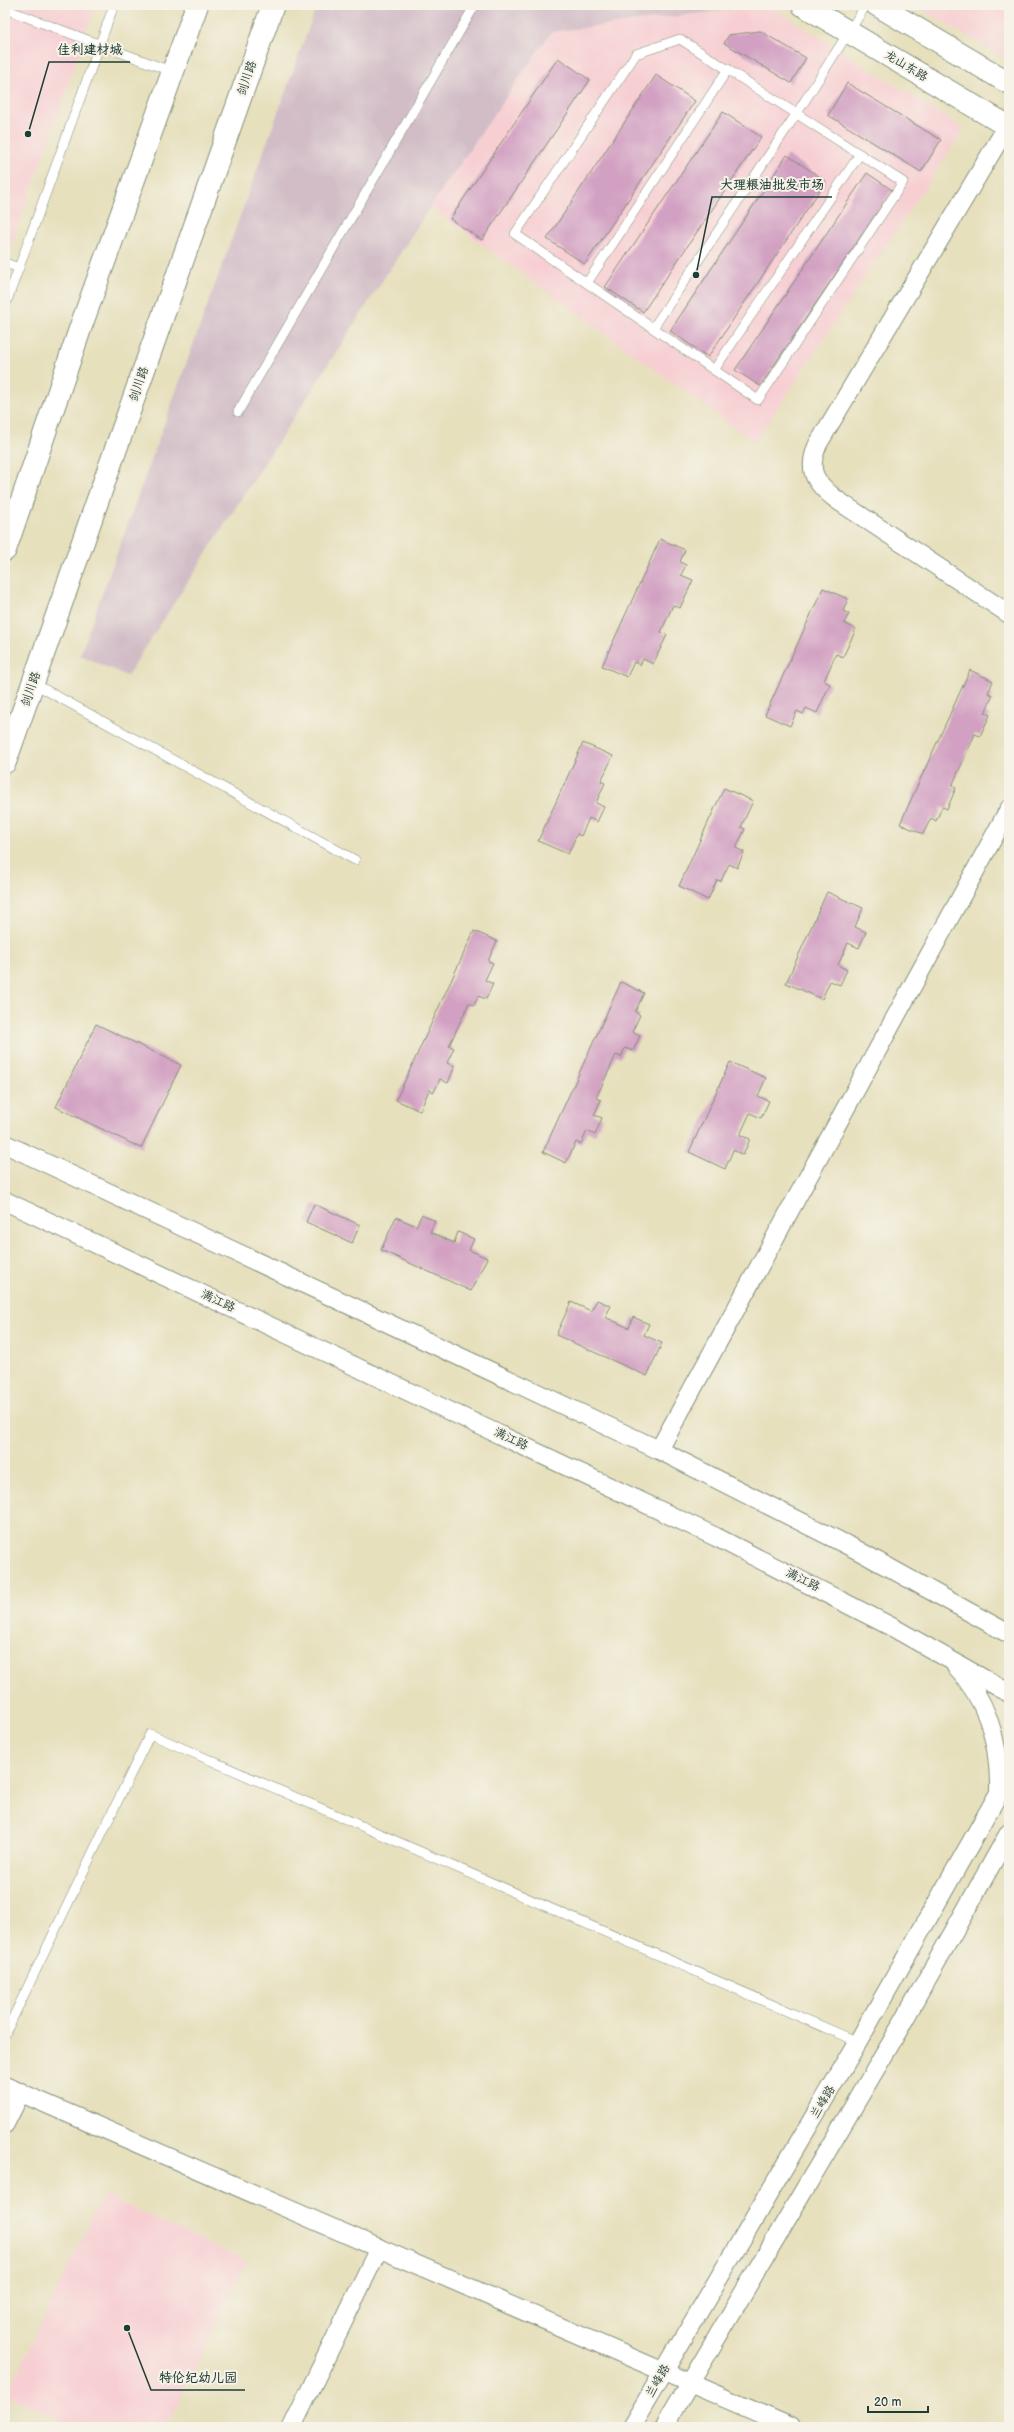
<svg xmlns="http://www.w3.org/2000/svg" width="1014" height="2432" font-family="'Balsamiq Sans','LXGW WenKai TC',sans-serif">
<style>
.built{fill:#f7cfd3}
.industrial{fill:#d2bdc7}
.building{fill:#d2a0c2}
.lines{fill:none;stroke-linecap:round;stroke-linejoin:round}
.service-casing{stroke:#828e78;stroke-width:10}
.minor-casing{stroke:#828e78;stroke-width:20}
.tertiary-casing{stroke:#828e78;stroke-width:24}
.trunk-casing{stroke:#828e78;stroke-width:24}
.service{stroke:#fff;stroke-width:9}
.minor{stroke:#fff;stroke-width:18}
.tertiary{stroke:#fff;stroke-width:22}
.trunk{stroke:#fff;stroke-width:22}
.labels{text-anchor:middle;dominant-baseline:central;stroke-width:4;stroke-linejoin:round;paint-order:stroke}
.street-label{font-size:12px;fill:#1f3d34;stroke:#f7f3e8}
.leader{fill:none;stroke:#1f3d34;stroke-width:1.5}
.callout-dot{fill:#1f3d34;stroke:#f7f3e8;stroke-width:1.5}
.callout-label{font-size:13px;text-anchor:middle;font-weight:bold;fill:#1f3d34;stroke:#f7f3e8;stroke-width:4;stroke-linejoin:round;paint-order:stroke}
</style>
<rect width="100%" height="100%" fill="#f7f3e8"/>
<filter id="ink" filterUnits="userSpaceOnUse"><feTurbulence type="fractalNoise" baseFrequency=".025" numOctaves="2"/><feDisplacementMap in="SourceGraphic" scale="8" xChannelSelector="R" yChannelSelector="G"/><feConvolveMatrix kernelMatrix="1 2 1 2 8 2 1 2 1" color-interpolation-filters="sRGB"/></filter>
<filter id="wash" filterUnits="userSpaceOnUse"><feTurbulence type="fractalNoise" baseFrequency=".012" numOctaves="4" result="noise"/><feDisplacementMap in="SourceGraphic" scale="16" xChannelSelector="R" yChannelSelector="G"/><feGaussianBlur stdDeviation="0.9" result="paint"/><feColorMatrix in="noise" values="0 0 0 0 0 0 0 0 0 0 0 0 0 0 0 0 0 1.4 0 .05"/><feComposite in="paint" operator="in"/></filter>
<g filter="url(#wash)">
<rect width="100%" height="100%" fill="#e6e0bd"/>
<g class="built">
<path d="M5,5H96L5,263Z"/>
<path d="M768,5L964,129L755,442L430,207L551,32Z"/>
<path d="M915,5H1009V61Z"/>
<path d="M103,2194L246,2261L167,2427H75L7,2395Z"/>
</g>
<path class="industrial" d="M317,5H765L551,32L430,207L127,676L80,655Z"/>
<g id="blocks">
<g class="building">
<path d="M760,31L806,58L791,83L724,43L729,35Z"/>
<path d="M558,58L590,80L482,240L450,219Z"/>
<path d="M656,75L695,101L585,264L547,239Z"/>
<path d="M847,83L941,140L921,172L828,115Z"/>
<path d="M723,112L761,137L643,312L605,287Z"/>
<path d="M787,155L826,181L708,357L670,331Z"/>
<path d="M867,173L892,190L760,386L735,370Z"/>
<path d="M660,539L685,550L680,562L686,565L681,575L693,580L680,608L673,605L661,632L667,635L653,664L643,659L640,665L634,662L627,677L602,666Z"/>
<path d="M823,588L848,599L843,611L849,614L844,623L856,629L843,657L836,654L824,681L830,684L817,713L806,708L803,714L797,711L790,726L765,715Z"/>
<path d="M970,670L993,681L988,693L993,695L985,713L990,715L980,736L975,734L952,786L956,788L947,809L942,807L936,821L931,818L923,834L900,824Z"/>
<path d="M583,743L613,756L601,781L605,783L596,803L604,807L597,822L589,818L581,836L577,834L568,854L538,841Z"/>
<path d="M724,788L753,801L741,827L745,829L736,848L744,852L737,868L729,864L721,881L717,880L708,900L679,886Z"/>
<path d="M827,892L863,908L855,927L866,932L859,948L848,943L838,965L847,970L840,985L830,981L822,999L786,983Z"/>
<path d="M474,931L497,941L488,961L493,963L485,980L493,984L486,999L478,996L474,1005L469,1003L449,1046L454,1048L447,1063L455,1066L448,1083L440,1079L434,1092L429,1090L420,1111L396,1100Z"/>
<path d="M621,982L644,993L635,1012L640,1015L632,1032L640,1036L633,1051L625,1048L621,1057L616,1055L596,1098L601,1100L594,1115L602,1118L595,1135L587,1131L581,1144L576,1142L566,1163L543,1152Z"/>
<path d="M96,1024L181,1065L141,1148L56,1107Z"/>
<path d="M730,1062L766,1078L758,1096L769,1101L761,1118L750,1113L740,1135L750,1139L743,1155L733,1150L725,1169L689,1152Z"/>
<path d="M314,1204L360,1225L352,1243L306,1222Z"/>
<path d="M422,1214L435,1221L430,1232L454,1243L458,1232L474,1239L469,1250L487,1258L471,1291L381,1250L396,1217L416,1226Z"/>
<path d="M597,1300L611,1306L605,1317L629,1328L633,1317L649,1324L644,1335L662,1343L647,1376L556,1335L571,1302L591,1311Z"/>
</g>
</g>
</g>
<g filter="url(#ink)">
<use href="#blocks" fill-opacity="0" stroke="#828e78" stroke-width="1"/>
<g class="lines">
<defs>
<g id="service">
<path d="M5,9L173,72"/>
<path d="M680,39L903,182L758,400L515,234L636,54Z"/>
<path d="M5,263L19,268"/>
<path d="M587,283L728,69"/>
<path d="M5,306L114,5"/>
<path d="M653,328L797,113L866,5"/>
<path d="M714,370L860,154"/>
<path d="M238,412L475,5"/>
<path d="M33,683L355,860"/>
<path d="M5,2034L150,1734L858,2042"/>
</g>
<g id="minor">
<path d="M1009,123L818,444C806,471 815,483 837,500L1009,614"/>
<path d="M5,1144L659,1450L859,1551L1009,1634"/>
<path d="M5,1201L716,1537L892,1627L1009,1693"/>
<path d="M659,1450L1009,809"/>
<path d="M956,1667C989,1702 1000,1745 999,1791"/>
<path d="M5,2086L791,2427"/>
<path d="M5,2124L21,2092"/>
<path d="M292,2427L379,2248"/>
<path d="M631,2427L858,2042L1009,1775"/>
<path d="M664,2427L891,2043L1009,1833"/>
</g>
<g id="tertiary">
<path d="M803,5L1009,127"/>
<path d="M877,5L1009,83"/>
</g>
<g id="trunk">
<path d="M5,550L81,326L197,5"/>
<path d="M5,762L273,5"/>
</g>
</defs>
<use href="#service" class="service-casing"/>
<use href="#minor" class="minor-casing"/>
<use href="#tertiary" class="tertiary-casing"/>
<use href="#trunk" class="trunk-casing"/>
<use href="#service" class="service"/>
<use href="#minor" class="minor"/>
<use href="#tertiary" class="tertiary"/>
<use href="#trunk" class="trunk"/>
</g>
</g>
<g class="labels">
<g class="street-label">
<text transform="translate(906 66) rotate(31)">龙山东路</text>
<text transform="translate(247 78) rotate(-71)">剑川路</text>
<text transform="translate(139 384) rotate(-71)">剑川路</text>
<text transform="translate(31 689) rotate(-71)">剑川路</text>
<text transform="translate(218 1301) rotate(25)">满江路</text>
<text transform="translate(511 1439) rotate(25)">满江路</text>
<text transform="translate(803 1580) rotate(27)">满江路</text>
<text transform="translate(823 2102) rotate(-59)">兰峰路</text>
<text transform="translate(658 2381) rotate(-60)">兰峰路</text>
</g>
</g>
<path class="leader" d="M28 134L49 62H130M696 275L712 197H832M127 2328L151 2390H245"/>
<g class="callout-dot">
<circle cx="28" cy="134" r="4"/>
<circle cx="696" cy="275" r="4"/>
<circle cx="127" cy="2328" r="4"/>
</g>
<g class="callout-label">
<text x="90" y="54">佳利建材城</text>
<text x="772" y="189">大理粮油批发市场</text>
<text x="198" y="2382">特伦纪幼儿园</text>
</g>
<rect width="1014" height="2432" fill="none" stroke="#f7f3e8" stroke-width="20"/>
<path d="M868 2406v6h60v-6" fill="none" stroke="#1f3d34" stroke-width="2"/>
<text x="874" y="2406" font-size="12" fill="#1f3d34" stroke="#f7f3e8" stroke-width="3" paint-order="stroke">20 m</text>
</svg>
